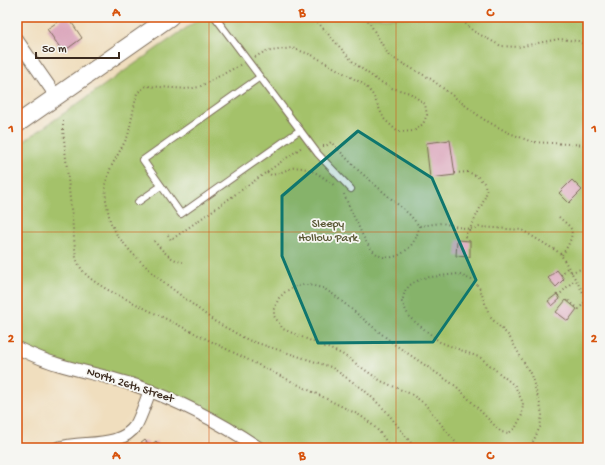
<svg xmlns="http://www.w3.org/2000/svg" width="605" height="465" font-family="'Gochi Hand',sans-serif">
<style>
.green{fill:#a4c26a;stroke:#707644}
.building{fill:#dca8bd}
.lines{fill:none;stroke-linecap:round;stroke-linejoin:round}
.lane-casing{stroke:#7a6956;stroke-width:8}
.street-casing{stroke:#7a6956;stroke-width:14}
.secondary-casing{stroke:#7a6956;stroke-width:19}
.path{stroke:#7a6956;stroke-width:2;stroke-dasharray:1 3;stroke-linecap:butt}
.lane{stroke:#fff;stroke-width:6}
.street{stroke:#fff;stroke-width:12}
.secondary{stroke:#fff;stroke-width:17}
.marked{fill:#0f766e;fill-opacity:0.2;stroke:#0f766e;stroke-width:3;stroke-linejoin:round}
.grid{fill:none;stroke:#d7540e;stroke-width:1;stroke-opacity:0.55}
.labels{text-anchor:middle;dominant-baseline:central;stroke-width:3.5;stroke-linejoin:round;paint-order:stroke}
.park-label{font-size:12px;fill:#5a5835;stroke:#f6f6f2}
.street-label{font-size:12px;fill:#3b2a1e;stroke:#f6f6f2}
.neatline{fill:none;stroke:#d7540e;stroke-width:1.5}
.grid-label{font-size:13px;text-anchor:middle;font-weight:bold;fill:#d7540e}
</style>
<rect width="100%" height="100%" fill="#f6f6f2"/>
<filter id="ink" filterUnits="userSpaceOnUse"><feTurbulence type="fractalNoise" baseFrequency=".025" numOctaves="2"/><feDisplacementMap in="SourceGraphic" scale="8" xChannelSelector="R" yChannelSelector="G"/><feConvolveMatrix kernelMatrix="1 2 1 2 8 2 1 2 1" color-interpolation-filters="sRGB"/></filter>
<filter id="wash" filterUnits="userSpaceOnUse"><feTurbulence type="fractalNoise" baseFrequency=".012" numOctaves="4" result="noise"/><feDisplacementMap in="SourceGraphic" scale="16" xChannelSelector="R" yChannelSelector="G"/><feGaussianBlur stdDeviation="0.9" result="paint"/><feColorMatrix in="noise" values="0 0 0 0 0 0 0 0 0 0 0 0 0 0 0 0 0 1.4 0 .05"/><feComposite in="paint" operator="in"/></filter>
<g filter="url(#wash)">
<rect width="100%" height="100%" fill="#f0debe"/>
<path class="green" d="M202,17H588V448H259L199,412L35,356L17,341V146Z"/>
<g id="blocks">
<g class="building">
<path d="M65,17H68L82,38L63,52L47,29Z"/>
<path d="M450,140L455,175L430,178L426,143Z"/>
<path d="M572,180L582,190L569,203L559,193Z"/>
<path d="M457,240L470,241V257L456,256Z"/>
<path d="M557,270L564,279L556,287L548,278Z"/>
<path d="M557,294L560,299L552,306L548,301Z"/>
<path d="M566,300L577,309L568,321L556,312Z"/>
<path d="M145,440L150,446L156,441L161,448H135Z"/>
</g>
</g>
</g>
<g filter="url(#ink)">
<use href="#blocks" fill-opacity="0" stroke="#7a6956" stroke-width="1"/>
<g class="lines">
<defs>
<g id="lane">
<path d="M215,17L318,154L351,189"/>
<path d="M260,77L143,160L181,214L300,130"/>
<path d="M138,202L161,186"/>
</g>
<g id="street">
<path d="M17,40L56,96"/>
<path d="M17,348C30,354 43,360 57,364C83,372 110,377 137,386C180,401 221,423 259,448"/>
<path d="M58,448C83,440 119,450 136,425C141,417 146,400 150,391"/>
</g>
<path id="secondary" d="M17,124L170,17"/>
</defs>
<use href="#lane" class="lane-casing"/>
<use href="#street" class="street-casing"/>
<use href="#secondary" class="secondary-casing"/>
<g class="path">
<path d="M366,17L389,56L431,79L483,119L507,132L532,142L588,145"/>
<path d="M461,17L464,22L473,31L501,46L518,47L559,39L578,41L588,47"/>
<path d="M255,57L264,52L292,48L312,55L365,85L373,95L384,119L398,132L414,131L423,124L427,115L425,104L410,93L392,88L377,80L354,63L313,17"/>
<path d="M240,65L199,87L187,89L146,86L137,93L128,136L111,167L105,185L106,200L110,221L117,235L131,252L157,277L214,321L248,340L331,367L363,389L386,411L411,443L413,448"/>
<path d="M63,121V129L76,258C82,275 93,281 108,290L359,415C372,423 383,434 390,448"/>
<path d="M323,146H326L331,142L358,170L410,215L419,226L442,223L458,227L470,229L480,227L522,230L560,253L587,299L588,298"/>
<path d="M267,172L271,175C279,174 285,170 292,168C308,165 323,177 335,186"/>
<path d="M455,173L468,172L477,176L484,183L487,191L484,200L470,229L465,235V241"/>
<path d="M344,194C348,204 352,213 357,223C365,241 375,267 401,254C411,248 418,237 419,226"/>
<path d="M559,217C563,221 569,225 571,229C574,237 566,250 561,256"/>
<path d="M168,235L171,240L302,147"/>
<path d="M154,241C163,251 170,260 183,262"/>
<path d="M571,272L588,267"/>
<path d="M561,275L568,267"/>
<path d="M558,296L575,279"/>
<path d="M569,301L579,309L587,299"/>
<path d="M460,448L425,404L411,394L381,381L342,354L283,329L274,316V309L279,298L286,291L301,285H309L323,288L334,295L394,344L457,387L501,432L509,433L516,427L522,415L523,403L515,386L481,358L440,342L409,317L402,302L405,291L410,285L422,278L458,274L474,281L480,289L490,317L509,336L531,375L540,404L542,415L540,427L530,448"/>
</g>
<use href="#lane" class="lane"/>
<use href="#street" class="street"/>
<use href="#secondary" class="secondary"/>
</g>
</g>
<path class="marked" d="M358,131L432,178L476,280L433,342L318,343L282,256V196Z"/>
<path class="grid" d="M209,17V448M396,17V448M17,232H588"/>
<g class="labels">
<g class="park-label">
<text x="328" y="225">Sleepy<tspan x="328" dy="14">Hollow Park</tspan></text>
</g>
<g class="street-label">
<text transform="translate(130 386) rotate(18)">North 26th Street</text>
</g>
</g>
<rect width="605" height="465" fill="none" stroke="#f6f6f2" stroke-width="44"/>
<path d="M36 52v6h83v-6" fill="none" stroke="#3b2a1e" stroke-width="2"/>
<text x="42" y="52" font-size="12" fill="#3b2a1e" stroke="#f6f6f2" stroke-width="3" paint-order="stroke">50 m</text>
<rect x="22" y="22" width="561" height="421" class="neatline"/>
<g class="grid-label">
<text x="116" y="16">A</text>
<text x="302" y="16">B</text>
<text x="490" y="16">C</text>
<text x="11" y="132">1</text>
<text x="594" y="132">1</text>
<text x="11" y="342">2</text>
<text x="594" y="342">2</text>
<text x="116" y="459">A</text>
<text x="302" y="459">B</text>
<text x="490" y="459">C</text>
</g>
</svg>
